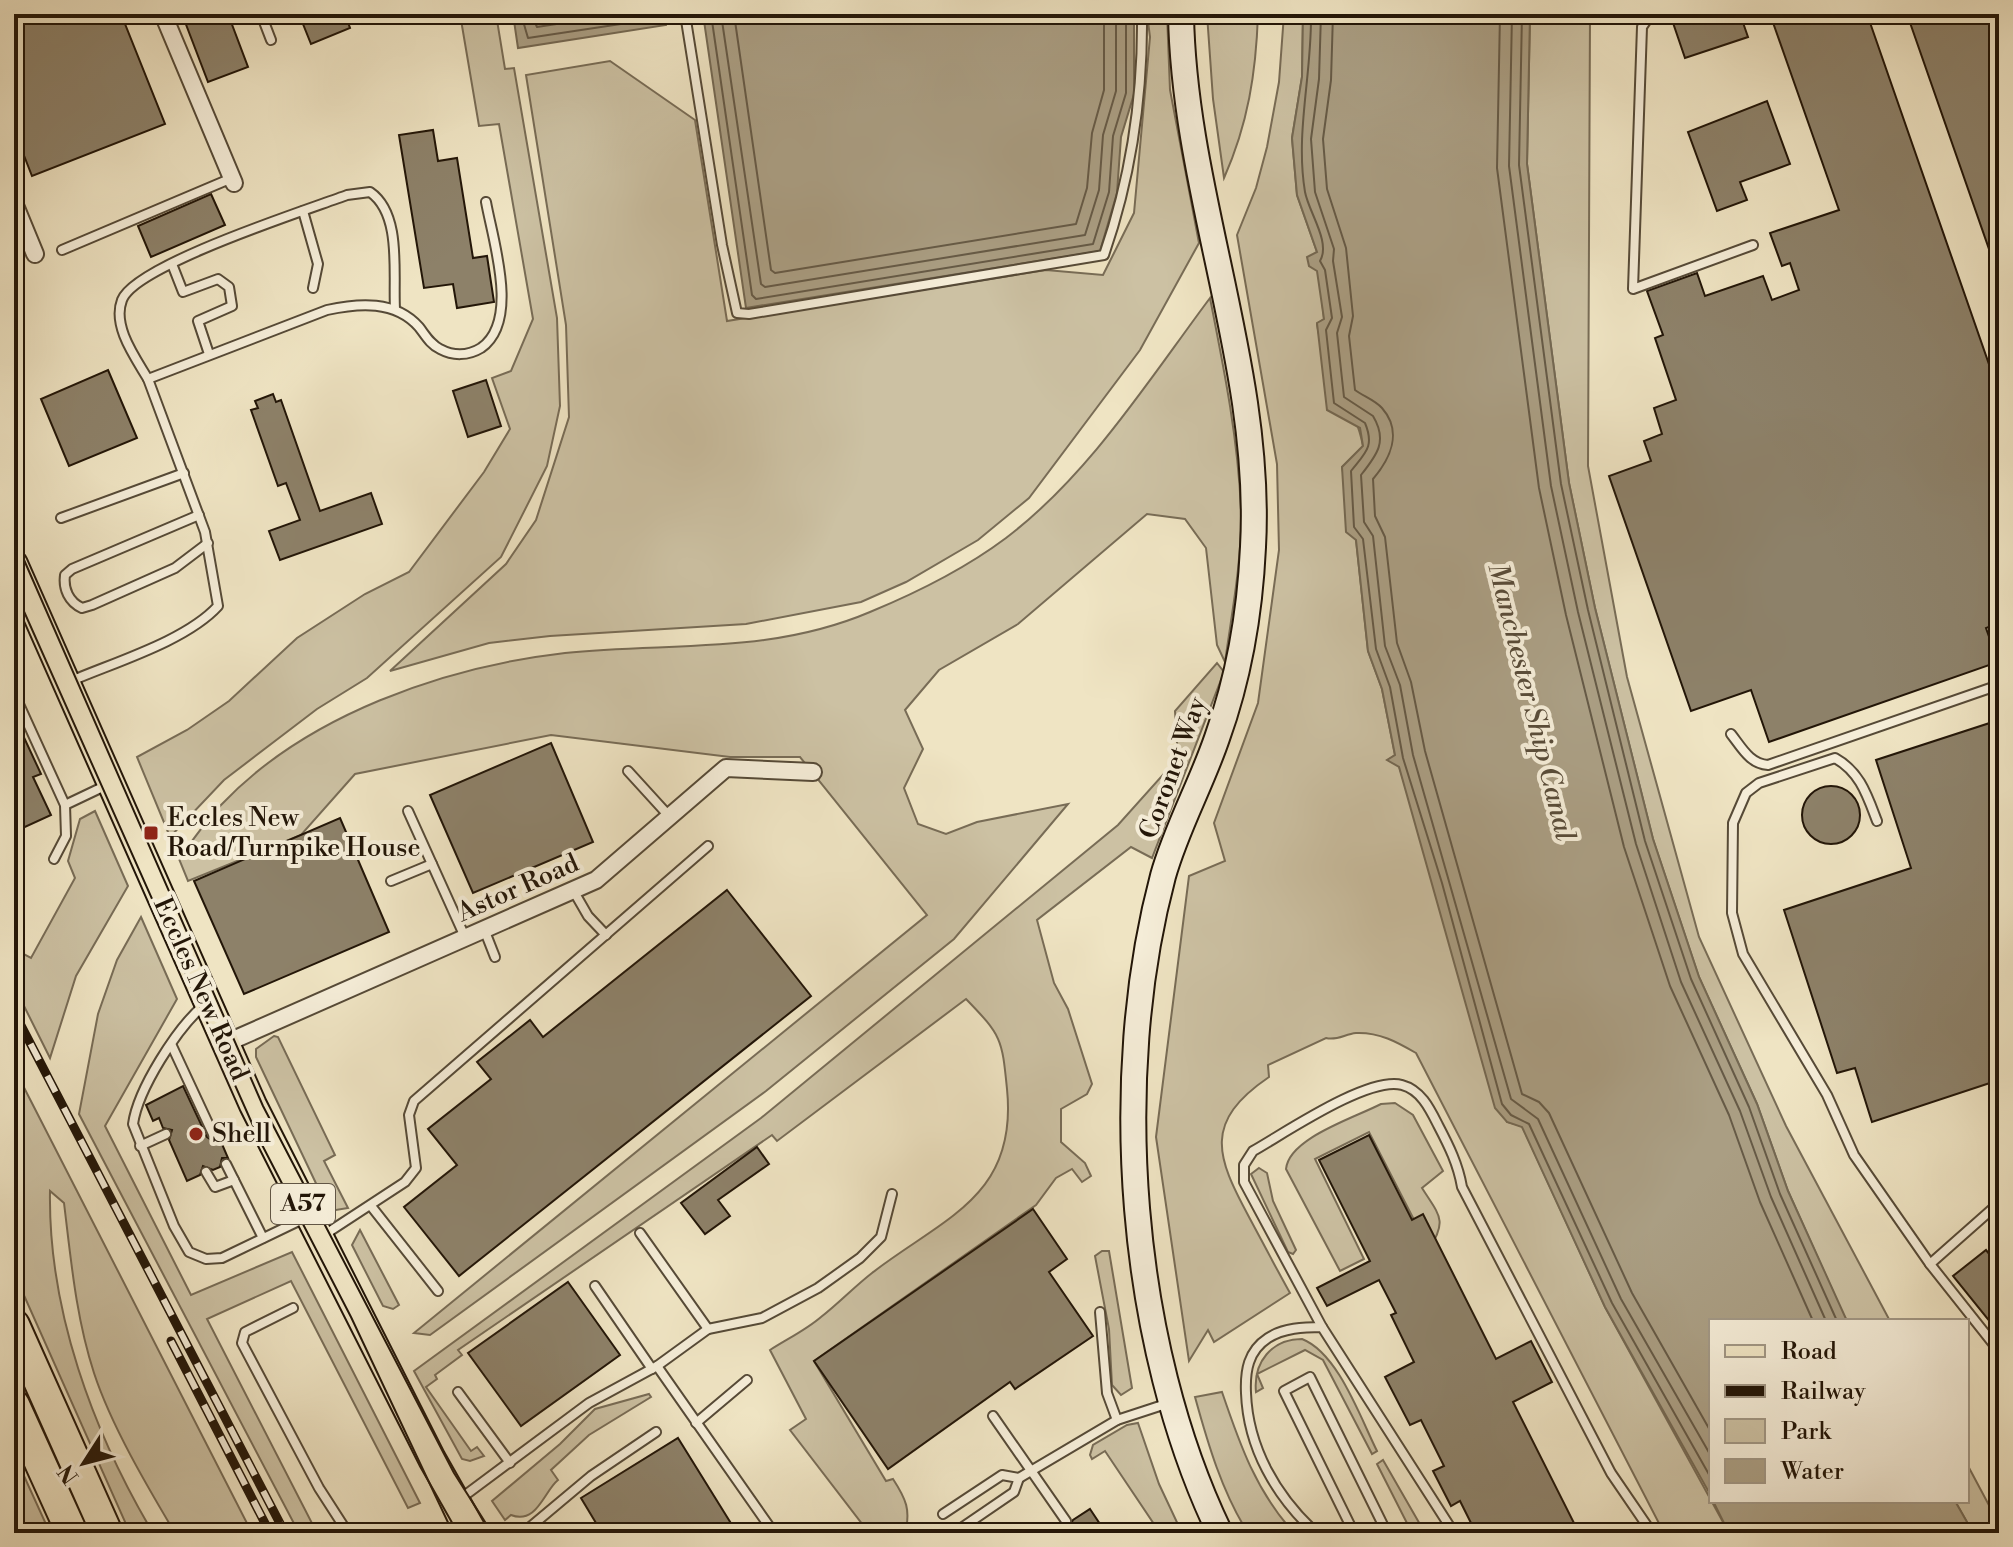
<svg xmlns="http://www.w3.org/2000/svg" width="2013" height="1547" font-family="'Libre Bodoni',serif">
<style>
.green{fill:#ccc1a3;stroke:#786c56;stroke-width:2}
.water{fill:#aa9e83;stroke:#746852;stroke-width:2}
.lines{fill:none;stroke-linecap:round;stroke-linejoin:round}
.shore{stroke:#665a46;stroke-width:2}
.building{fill:#8d8169;stroke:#231608;stroke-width:2}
.lane-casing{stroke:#564a37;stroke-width:12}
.street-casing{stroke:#564a37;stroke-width:20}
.secondary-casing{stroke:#231608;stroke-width:28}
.primary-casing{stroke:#231608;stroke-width:30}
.highway-casing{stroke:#231608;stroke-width:34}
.lane{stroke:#f5edd8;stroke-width:8}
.street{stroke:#f5edd8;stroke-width:16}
.secondary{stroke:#f5edd8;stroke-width:24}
.primary{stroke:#efe4c3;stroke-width:26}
.highway{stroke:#efe4c3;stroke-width:30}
.tram{stroke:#231608;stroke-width:2}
.rail-casing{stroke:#231608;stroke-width:9}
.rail{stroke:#f5edd8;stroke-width:6;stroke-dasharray:18;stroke-linecap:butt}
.poi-dot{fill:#8f2418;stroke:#f5edd8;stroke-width:3}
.labels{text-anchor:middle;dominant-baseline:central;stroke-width:8;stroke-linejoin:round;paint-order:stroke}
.shield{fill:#f5edd8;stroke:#625646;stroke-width:2}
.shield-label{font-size:24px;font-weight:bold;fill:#231608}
.street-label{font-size:26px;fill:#231608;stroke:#f5edd8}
.poi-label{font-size:26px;fill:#231608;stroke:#f5edd8;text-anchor:start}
.water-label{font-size:28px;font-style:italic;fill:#594c39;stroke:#f5edd8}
</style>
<rect width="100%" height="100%" fill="#efe4c3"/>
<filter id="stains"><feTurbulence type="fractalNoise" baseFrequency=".0025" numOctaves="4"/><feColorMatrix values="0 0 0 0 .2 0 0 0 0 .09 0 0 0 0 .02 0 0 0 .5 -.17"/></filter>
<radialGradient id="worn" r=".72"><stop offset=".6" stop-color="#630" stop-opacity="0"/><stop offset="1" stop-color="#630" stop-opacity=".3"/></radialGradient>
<g class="green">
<path d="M460,14H496L505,69L514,68L557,318L560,406L547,466L501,557L367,678L317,709L224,780L170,837L137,757L187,730L229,701L297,638L365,594L409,572L484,472L510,429L492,378L511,371L533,319L499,124L479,126Z"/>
<path d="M1147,14H1167L1170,90L1199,243L1140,350L1029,498L978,540L906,582L861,602L746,624L550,636L489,643L390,671L506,564L536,520L569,417L566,325L526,75L610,61L695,120L727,321L1046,270L1103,275L1134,213L1150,37Z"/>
<path d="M1207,14H1258C1256,73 1248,124 1224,178L1213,99Z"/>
<path d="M1284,14H1303L1302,77L1292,138L1297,195L1317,252L1324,319L1317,324C1323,367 1355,403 1363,446L1342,467L1356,540L1368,651L1382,689L1395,755L1388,760L1399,766L1507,1122L1522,1126L1605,1307L1729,1533H1664L1416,1053C1397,1042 1379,1032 1356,1033C1345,1034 1337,1041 1326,1038L1268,1065L1269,1077C1203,1122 1216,1156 1249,1217C1263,1243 1276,1268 1290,1293L1214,1342L1208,1330L1189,1361L1156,1137L1189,876L1225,861L1214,823L1258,703L1279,550L1277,464L1237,235L1256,188L1267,147L1279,82Z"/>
<path d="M1530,14H1590L1588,466L1627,677L1699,937L1786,1126L1890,1321H1847L1843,1314L1788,1191L1757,1104L1699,977L1653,839L1595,608L1569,483L1527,164Z"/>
<path d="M1210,298C1224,369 1238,438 1241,510C1242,561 1232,612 1225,662L1217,645L1206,548L1185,519L1147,514L1018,624L939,670L905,710L923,749L904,788L918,824L946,834L977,822L1068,804L954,939L766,1091L430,1335L414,1333L927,915L800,757H730L551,735L355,774L301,835L188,881L179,859C192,841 205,822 221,805C306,715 444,667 565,653C670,642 769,655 870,612C916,593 966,568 1006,538C1089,475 1148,381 1210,298Z"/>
<path d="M1217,663L1224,672L1152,858L1131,847L1037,920L1054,983L1068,1009L1092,1084L1087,1094L1061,1109V1142L1085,1163L1091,1176L1082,1182L1072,1169L1056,1178L1036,1205L814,1361L886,1481L893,1479C906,1499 911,1510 905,1533H861L866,1529L790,1430L806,1419L770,1350C787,1339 806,1330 821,1317C839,1303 854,1287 872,1273C943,1218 1018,1197 1007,1089C1002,1039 1002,1036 966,999L777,1141L772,1135L458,1350L462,1355L435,1375L437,1379L426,1387L471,1451L477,1447L484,1456L470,1461L462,1459L414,1371L761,1118L1118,825L1178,758L1175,711Z"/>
<path d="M95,811L128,886L76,976L50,1058L14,986V949L31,958L75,878L68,861L80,819Z"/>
<path d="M141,917L177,999L105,1126L191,1295L292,1252L420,1503L408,1508L291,1281L207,1319L317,1533H299L79,1114L98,1014L117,960Z"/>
<path d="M274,1036L278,1037L335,1155L324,1161L348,1208L330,1211L322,1196L256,1057V1049Z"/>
<path d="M14,1068L252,1533H175C147,1486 111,1425 94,1373C76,1318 71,1260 64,1203L50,1191C48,1310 93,1432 153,1533H130L14,1273Z"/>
<path d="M1395,1103L1413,1115L1443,1171L1422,1188C1439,1215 1448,1220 1429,1249L1369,1132L1315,1159L1364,1259L1340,1271L1286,1169C1289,1138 1354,1118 1381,1104Z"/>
<path d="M1259,1168L1267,1173L1273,1201L1296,1250L1293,1254L1288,1252L1251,1174Z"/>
<path d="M360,1230L399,1305L393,1309L383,1306L352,1245Z"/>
<path d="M1102,1251H1109L1132,1388L1121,1395L1112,1385L1109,1329L1095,1256Z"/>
<path d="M1302,1339C1338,1353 1360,1417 1377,1451L1372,1454L1323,1360L1305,1350L1257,1374L1263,1388L1256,1392C1253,1362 1272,1339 1302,1339Z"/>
<path d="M1222,1392C1240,1445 1256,1491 1294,1533H1248C1222,1492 1208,1444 1195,1397Z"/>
<path d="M649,1394L651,1397L589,1435L551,1470L558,1480C544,1491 537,1525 511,1515L505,1520L492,1501L560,1444L595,1409Z"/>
<path d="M1138,1423L1159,1484L1182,1533H1160L1105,1451L1092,1459L1090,1455L1093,1445L1127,1425Z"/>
<path d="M14,1454L50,1533H14Z"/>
<path d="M1383,1460L1425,1533H1412L1377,1464Z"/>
<path d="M1967,1464L1999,1524V1533H1963L1967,1522L1955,1501H1967Z"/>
</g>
<g class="water">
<path d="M513,14H665L666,25L518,48Z"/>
<path d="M703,14H1134V94L1121,137L1117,193L1100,251L746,308Z"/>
<path d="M1303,14H1530L1527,164L1569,483L1595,608L1653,839L1699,977L1757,1104L1788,1191L1847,1321H1711V1496L1605,1307L1522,1127L1507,1122L1495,1108L1399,767L1387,760L1395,755L1382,689L1368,651L1356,540L1346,532L1342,467L1363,446L1360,428L1327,410L1317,323L1324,319L1317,271L1309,266L1307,257L1317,252L1297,195L1292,138L1302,77Z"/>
<path d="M1713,1501H1955L1967,1522L1963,1533H1729Z"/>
</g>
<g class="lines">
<g class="shore">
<path d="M521,14L528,38L654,19L657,14"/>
<path d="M531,14L537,27L622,14"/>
<path d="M711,14L752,295L756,299L1093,244L1109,192L1113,136L1126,93V14"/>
<path d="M721,14L761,284L765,287L1085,235L1099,190L1103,135L1116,91V14"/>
<path d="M734,14L771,270L775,273L1076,224L1087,188L1092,133L1104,90V14"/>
<path d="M1311,14C1312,74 1295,133 1305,192C1309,213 1331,242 1320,261L1325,270L1332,318L1326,330L1334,403L1365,423C1375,447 1365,453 1351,471L1354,527L1363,539L1376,649L1390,687L1403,758L1442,883L1502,1104L1511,1115L1529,1124L1612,1303L1711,1478"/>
<path d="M1321,14L1319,79L1311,139L1315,192L1334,249L1333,261L1342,317L1337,333L1344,397L1373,416C1388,441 1377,455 1361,475L1364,522L1373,536L1385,646L1400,685L1413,755L1511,1099L1538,1119L1621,1299L1711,1456"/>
<path d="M1333,14L1331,80L1323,139L1327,189L1346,248L1353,316L1349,336L1355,390C1363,396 1375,400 1382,408C1403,432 1390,459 1373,479L1375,516L1385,537L1397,643L1411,682L1425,751L1522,1094L1539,1102L1549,1113L1632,1293L1711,1432"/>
<path d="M1500,14L1497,168L1539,488L1566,615L1624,847L1670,986L1729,1115L1760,1202L1813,1321"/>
<path d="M1512,14L1509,166L1551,486L1578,612L1636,844L1681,982L1740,1111L1771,1197L1826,1321"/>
<path d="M1522,14L1519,165L1561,484L1588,610L1645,841L1691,979L1749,1107L1780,1194L1837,1321"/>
</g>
</g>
<g class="building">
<path d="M38,14H121L165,124L32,176L14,130V23Z"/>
<path d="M182,14H228L248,67L208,82Z"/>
<path d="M299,14H345L350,28L311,44Z"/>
<path d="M1670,14H1740L1748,37L1685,58Z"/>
<path d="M1770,14H1867L1999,393V623L1986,628L1998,662L1769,742L1751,690L1691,711L1609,476L1651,461L1644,441L1662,434L1654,408L1676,400L1655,338L1663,335L1647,291L1697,273L1705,296L1763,276L1772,300L1799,290L1790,263L1782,266L1770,233L1839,210Z"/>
<path d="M1907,14H1999V271L1997,272Z"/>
<path d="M1767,101L1790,164L1740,182L1747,200L1717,211L1688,132Z"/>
<path d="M433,130L438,161L457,158L473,258L487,256L494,302L457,308L453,284L424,288L399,135Z"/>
<path d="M211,194L225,225L151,257L138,226Z"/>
<path d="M108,370L137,438L69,466L41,399Z"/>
<path d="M486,380L501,426L468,437L453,391Z"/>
<path d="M273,394L276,402L281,400L320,511L371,493L382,524L280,560L269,531L300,520L286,483L278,486L251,410L258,408L255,401Z"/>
<path d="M14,716L41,774L33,777L51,815L14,832Z"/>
<path d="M1999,720V1080L1872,1122L1855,1068L1837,1073L1784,910L1911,868L1876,760Z"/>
<path d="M551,743L593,842L473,893L430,795Z"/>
<circle cx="1831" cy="815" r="29"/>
<path d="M340,818L389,932L244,994L194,881Z"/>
<path d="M727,890L811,996L459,1276L404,1207L457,1165L428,1129L491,1079L477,1062L530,1020L543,1037Z"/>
<path d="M183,1086L207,1137L213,1141L219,1137L228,1158H222L220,1167L213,1170L203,1166L200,1175L187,1181L169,1140L172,1130L163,1128L159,1118L153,1121L146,1105Z"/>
<path d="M1369,1135L1412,1220L1423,1214L1496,1359L1531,1341L1552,1382L1513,1402L1579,1533H1476L1460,1501L1451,1506L1433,1471L1444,1466L1421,1420L1410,1425L1385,1377L1414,1362L1391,1315L1396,1313L1379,1280L1327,1306L1317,1288L1370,1261L1319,1160Z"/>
<path d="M757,1147L769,1164L718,1200L730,1216L705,1234L681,1203Z"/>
<path d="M1033,1209L1067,1259L1049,1272L1093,1336L1015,1389L1010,1382L888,1469L814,1361Z"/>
<path d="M1986,1250L1999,1266V1333L1953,1276Z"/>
<path d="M568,1282L620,1355L521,1426L468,1353Z"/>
<path d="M678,1438L737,1533H602L581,1498Z"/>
<path d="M1090,1509L1106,1533H1054L1069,1527L1073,1520Z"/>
</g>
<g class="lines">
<defs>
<g id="lane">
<path d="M261,14L271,40"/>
<path d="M685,14L722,245L737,313L749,314L1104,255C1131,177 1143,97 1142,14"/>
<path d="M1651,14L1642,27L1633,289L1753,245"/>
<path d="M303,211L318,264L313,288"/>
<path d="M62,250L232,178"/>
<path d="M172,264L183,292L218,279L229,287L232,306L198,321L209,354"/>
<path d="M148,379C135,357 112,326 122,300C135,265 307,210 347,195L370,192C402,214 393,273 395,309"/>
<path d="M199,515L72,569L65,575C63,589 69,602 82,608L92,605L175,568L208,543"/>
<path d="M61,518L184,473"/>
<path d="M71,681C115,662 186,641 218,606L205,532L148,379L327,310C359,303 395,300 419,327C426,336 430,344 440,349C453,356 468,356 481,348C520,321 493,241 486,202"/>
<path d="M18,702L65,805L66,836L54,859"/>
<path d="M1731,734C1742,748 1750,764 1768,765L1999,685"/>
<path d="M628,771L669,816"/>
<path d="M65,805L107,785"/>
<path d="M408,811L465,937"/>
<path d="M1877,821C1867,795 1860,772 1835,758L1759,783L1746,793L1733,823L1732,913L1743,954L1827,1095L1854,1155L1930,1264"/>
<path d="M391,881L432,864"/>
<path d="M573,890L588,916L606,935"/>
<path d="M484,929L495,957"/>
<path d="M204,1005C177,1028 138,1089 133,1124L174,1226L189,1252L206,1259L222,1258L305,1218"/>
<path d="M172,1046L213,1134"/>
<path d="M140,1146L166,1134"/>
<path d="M226,1164L263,1238"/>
<path d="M206,1172L215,1187L234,1180"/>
<path d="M1999,1203L1930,1264L1999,1351"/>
<path d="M371,1206L438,1291"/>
<path d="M640,1233L708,1329"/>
<path d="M324,1235L405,1182L416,1168L409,1115L414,1101L708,846"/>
<path d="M595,1286L652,1369"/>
<path d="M293,1308L245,1332L242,1343L319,1488L348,1533"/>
<path d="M1100,1312L1107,1393L1117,1420"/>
<path d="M1322,1327L1244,1182V1165L1253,1151C1285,1133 1368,1076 1402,1085C1421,1090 1430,1109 1438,1125C1449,1146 1458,1164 1462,1187L1611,1473L1652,1533"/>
<path d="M657,1366L708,1329L762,1318L818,1288L860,1258L881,1237L892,1194"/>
<path d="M458,1392L510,1463"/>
<path d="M993,1416L1066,1521"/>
<path d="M696,1423L747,1380"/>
<path d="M1019,1478L1117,1420L1169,1403"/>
<path d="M460,1499L589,1403L657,1366L774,1533"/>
<path d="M943,1514L1002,1475L1019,1478L1014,1492L954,1533"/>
<path d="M523,1533L591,1476L656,1432"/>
<path d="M1316,1533C1276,1496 1248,1448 1246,1393C1245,1371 1248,1351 1268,1338C1283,1328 1304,1327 1322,1327L1454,1533"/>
<path d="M1354,1533L1284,1391L1310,1377L1387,1533"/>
</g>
<g id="street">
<path d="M163,14L234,183"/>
<path d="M14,203L35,254"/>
<path d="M224,1044L596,880L726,768L813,772"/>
</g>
<path id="secondary" d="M1181,14C1184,194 1263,367 1253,547C1250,612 1239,677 1217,738C1201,785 1176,829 1163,876C1109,1078 1129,1345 1220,1533"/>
<path id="primary" d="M14,564L253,1105L432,1459L474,1533"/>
<g id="highway">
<path d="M14,1325L107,1533"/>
<path d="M14,1405L72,1533"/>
</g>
</defs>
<use href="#lane" class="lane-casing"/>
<use href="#street" class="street-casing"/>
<use href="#secondary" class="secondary-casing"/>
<use href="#primary" class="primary-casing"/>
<use href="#highway" class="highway-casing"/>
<use href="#lane" class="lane"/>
<use href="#street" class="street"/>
<use href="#secondary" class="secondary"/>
<use href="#primary" class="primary"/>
<use href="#highway" class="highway"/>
<g class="tram">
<path d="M14,537L263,1106L454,1473L492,1533"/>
<path d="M14,589L259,1139L351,1317L453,1533"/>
</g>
<defs>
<g id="rail">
<path d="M14,1012L285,1533"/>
<path d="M171,1341L270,1533"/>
</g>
</defs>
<use href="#rail" class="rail-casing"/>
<use href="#rail" class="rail"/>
</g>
<g class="poi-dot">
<rect x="143" y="825" width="16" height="16" rx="4"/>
<circle cx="196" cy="1134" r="8"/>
</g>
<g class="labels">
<rect class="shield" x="271" y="1184" width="64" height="40" rx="6"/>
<g class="shield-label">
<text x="303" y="1204">A57</text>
</g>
<g class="street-label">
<text transform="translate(1173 768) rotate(-70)">Coronet Way</text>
<text transform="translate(518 888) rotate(-24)">Astor Road</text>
<text transform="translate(201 989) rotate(66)">Eccles New Road</text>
</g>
<g class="poi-label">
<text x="167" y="818">Eccles New<tspan x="167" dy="30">Road/Turnpike House</tspan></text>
<text x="212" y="1134">Shell</text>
</g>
<g class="water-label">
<text transform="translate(1531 702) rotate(76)">Manchester Ship Canal</text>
</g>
</g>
<rect width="2013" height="1547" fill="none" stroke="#efe4c3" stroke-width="48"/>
<rect x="16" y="16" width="1981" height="1515" fill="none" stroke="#231608" stroke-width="4"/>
<rect x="24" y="24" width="1965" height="1499" fill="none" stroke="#231608" stroke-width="2"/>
<rect x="1709" y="1319" width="260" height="184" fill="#f5edd8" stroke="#a19785" stroke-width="2"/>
<rect x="1725" y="1345" width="40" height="12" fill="#efe4c3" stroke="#a19785" stroke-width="2"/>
<text x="1781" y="1359" font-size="24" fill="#231608">Road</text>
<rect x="1725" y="1385" width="40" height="12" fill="#231608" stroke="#a19785" stroke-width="2"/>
<text x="1781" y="1399" font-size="24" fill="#231608">Railway</text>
<rect x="1725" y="1419" width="40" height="24" fill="#ccc1a3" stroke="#a19785" stroke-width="2"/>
<text x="1781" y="1439" font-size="24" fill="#231608">Park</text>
<rect x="1725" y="1459" width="40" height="24" fill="#aa9e83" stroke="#a19785" stroke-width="2"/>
<text x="1781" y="1479" font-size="24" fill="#231608">Water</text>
<g transform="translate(84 1463) rotate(234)" stroke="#f5edd8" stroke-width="6" paint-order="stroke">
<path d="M0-6L14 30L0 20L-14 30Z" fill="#231608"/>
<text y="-12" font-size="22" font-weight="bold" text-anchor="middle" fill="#231608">N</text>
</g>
<rect width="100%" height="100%" filter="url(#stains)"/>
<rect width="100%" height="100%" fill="url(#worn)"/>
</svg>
